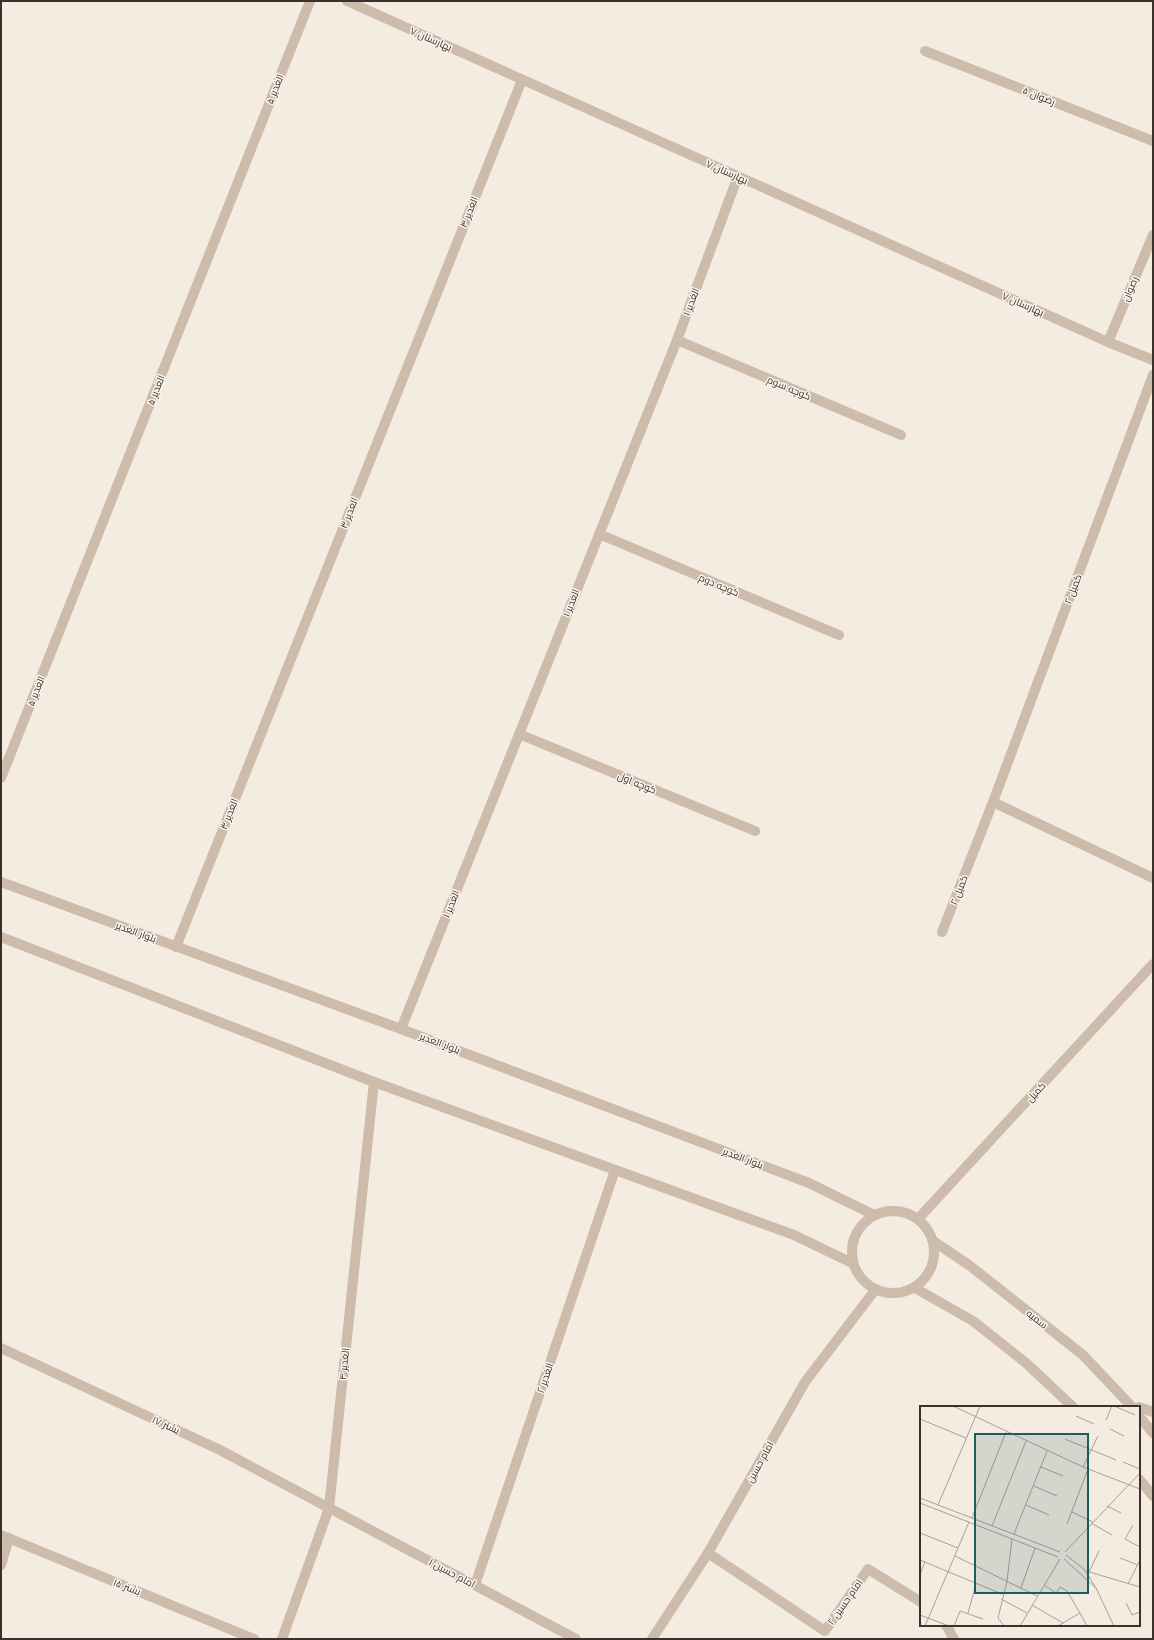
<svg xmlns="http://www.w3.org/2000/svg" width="1154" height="1640" font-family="'DM Sans',Cairo,sans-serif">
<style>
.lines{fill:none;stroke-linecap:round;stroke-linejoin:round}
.minor{stroke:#cdbbac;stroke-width:10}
.labels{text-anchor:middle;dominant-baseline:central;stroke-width:3;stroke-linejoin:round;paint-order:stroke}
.street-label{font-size:10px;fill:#3b302b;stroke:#fbf5ee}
.inset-road{fill:none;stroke:#aaa098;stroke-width:1}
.view{fill:#1f5a5e;fill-opacity:0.15;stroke:#1f5a5e;stroke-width:2}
.inset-edge{fill:none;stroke:#3b302b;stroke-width:2}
</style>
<rect width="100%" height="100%" fill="#f4ebe1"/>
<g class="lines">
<g class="minor">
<path d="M347,1L1108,342L1153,360"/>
<path d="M925,51L1153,141"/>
<path d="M677,340L901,435"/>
<path d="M1108,342L1153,235"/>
<path d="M599,534L839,635"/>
<path d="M519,734L755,831"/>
<path d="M1,778L310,1"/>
<path d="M993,802L1153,878"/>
<path d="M1,882L401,1029L809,1183L874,1215"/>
<path d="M942,932L993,802L1153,375"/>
<path d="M1,937L374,1082L794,1235L852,1263"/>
<path d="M176,947L522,80"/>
<path d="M401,1029L677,340L738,176"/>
<circle cx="893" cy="1252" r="41"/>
<path d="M918,1219L1153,964"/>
<path d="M933,1241L969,1265L1083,1355L1132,1407"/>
<path d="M915,1288L973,1321L1026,1363L1073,1407"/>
<path d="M1,1348L220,1450L576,1639"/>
<path d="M1139,1407L1153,1412"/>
<path d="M1139,1416L1153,1433"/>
<path d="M1139,1479L1153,1496"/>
<path d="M1,1535L254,1639"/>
<path d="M708,1553L825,1631L868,1569L921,1602"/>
<path d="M1,1565L9,1538"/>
<path d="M475,1585L615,1170"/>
<path d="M946,1625L954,1639"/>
<path d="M282,1639L329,1508L374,1082"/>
<path d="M652,1639L708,1553L805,1382L875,1290"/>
</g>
</g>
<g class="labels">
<g class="street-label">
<text transform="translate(431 39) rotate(24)">بهارستان ۷</text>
<text transform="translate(275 89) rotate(-68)">الغدیر ۵</text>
<text transform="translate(1039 96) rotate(22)">رضوان ۵</text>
<text transform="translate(727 172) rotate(24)">بهارستان ۷</text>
<text transform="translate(469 212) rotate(-68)">الغدیر ۳</text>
<text transform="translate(1130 289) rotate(-67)">رضوان</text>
<text transform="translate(691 302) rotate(-69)">الغدیر ۱</text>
<text transform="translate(1023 304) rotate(24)">بهارستان ۷</text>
<text transform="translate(789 388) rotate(23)">کوچه سوم</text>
<text transform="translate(156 390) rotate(-68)">الغدیر ۵</text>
<text transform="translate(349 513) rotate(-68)">الغدیر ۳</text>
<text transform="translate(719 585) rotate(23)">کوچه دوم</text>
<text transform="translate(1073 589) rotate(-69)">کمیل ۲</text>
<text transform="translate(571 603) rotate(-68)">الغدیر ۱</text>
<text transform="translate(36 691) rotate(-68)">الغدیر ۵</text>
<text transform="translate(637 783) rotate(22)">کوچه اول</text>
<text transform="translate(229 814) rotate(-68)">الغدیر ۳</text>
<text transform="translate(959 890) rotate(-69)">کمیل ۲</text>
<text transform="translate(451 904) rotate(-68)">الغدیر ۱</text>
<text transform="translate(136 932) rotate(20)">بلوار الغدیر</text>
<text transform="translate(440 1043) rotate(21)">بلوار الغدیر</text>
<text transform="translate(1036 1092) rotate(-47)">کمیل</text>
<text transform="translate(743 1158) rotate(21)">بلوار الغدیر</text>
<text transform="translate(1037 1319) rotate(38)">سمیه</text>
<text transform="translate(344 1364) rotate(-84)">الغدیر ۴</text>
<text transform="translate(545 1378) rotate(-71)">الغدیر ۲</text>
<text transform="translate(166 1425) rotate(25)">بشتر ۱۷</text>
<text transform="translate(760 1462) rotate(-61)">امام حسین</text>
<text transform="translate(452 1573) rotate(28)">امام حسین ۱</text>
<text transform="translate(127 1587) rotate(22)">بشتر ۱۵</text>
<text transform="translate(845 1602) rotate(-55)">امام حسین ۲</text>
</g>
</g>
<g transform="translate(920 1406)">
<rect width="220" height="220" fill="#f4ebe1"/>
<path class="inset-road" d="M33,0L163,61L220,83M194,0L215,9M156,10L174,18M0,13L46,32M186,14L192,0M190,23L204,30M145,33L196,54M203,56L220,63M121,61L143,70M163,61L178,30M114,80L137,90M0,92L140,146M0,97L138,151M18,99L60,0M106,99L129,109M187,100L201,107M152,106L173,116M52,112L86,26M171,117L192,129M147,118L168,63M213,119L205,133L220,141M72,120L106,35M0,127L38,142M94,128L127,45M145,146L220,67M35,150L117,190M200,152L218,159M144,153L176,182L165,164L146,149M0,154L82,188M166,165L220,181M169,166L179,145M0,168L5,156M208,178L220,154M124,179L136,187L140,181L147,185L160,207M101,182L115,142M176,182L194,220M81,193L107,207M206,197L212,209L220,206M112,199L143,217M48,207L56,178M0,209L29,220M5,220L49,116M34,220L40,205L63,213M84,220L78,212L87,175L92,133M100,220L140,153M138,220L160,207L167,220"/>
<path class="view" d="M55,28H168V187H55Z"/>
<rect width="220" height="220" class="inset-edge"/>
</g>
<rect width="1154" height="1640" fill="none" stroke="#3b302b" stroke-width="4"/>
</svg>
